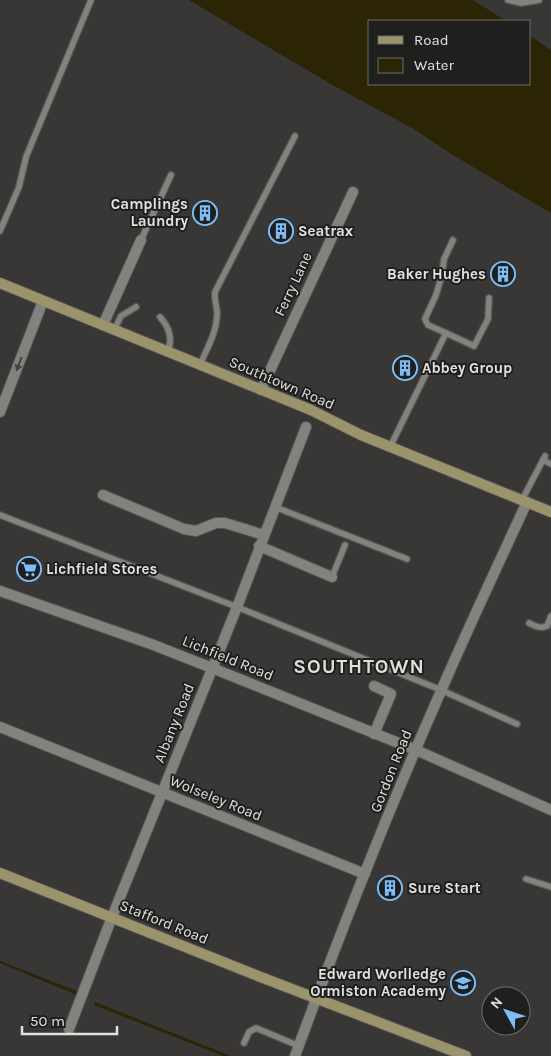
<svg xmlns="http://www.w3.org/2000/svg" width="551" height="1056" font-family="Karla,sans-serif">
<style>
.water{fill:#2b2405}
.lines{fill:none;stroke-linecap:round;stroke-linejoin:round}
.lane-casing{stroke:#555553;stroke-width:8}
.street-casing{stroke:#555553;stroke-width:12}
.secondary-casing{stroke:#555553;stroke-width:12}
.lane{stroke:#82827f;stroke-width:5.5}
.street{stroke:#82827f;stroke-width:10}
.secondary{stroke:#9b936b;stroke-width:10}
.oneway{fill:#424240}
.labels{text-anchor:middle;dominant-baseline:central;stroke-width:4;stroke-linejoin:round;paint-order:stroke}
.poi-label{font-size:15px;font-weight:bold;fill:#e1e1df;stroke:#1f1f1e;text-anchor:start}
.street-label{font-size:15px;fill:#e1e1df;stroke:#1f1f1e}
.district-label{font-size:20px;font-weight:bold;letter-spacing:1px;fill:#dfdedb;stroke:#1f1f1e}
</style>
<rect width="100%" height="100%" fill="#383735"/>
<g class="water">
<path d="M189,0H473L506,21H370V84H530V36L551,50V213L453,155L412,128L336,87Z"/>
<path d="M0,961L79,992L77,995L0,963Z"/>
<path d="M95,1002L231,1056H223L94,1005Z"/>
</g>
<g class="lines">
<defs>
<g id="lane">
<path d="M508,0L521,3L539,0"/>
<path d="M0,231L19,187L26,157L91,0"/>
<path d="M141,240L171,175"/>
<path d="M160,317C169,327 173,338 168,351"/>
<path d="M114,330L121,316L136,307"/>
<path d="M446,333L428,325L425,319L436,295L442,275L444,259L453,240"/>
<path d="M200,365C207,348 216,334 217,316C218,309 214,302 215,292L295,136"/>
<path d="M390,447L446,333L474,346L488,319L489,298"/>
<path d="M543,460L551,464"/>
<path d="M522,500L545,456"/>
<path d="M275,507L407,559"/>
<path d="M0,515L237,607L441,690L517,724"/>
<path d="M332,577L345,545"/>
<path d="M529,623C535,626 540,629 547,626L551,616"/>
<path d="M526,879L551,887"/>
<path d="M244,1043L249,1032L256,1028L299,1046"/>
</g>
<g id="street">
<path d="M103,325L141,240"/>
<path d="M261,390L353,192"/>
<path d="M0,412L43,301"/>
<path d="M103,495L184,529L196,531L216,523H225L264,535"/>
<path d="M259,546L332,577"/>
<path d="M0,591L151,644L212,668L416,750L551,810"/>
<path d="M374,686L391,694L374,734"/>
<path d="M0,727L365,874"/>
<path d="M69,1029L112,917L237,607L306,427"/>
<path d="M295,1056C340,933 388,811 441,691C468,628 498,565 527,502"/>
</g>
<g id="secondary">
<path d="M0,283L311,410L361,435L551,512"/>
<path d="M0,873L258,976L466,1056"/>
</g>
</defs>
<use href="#lane" class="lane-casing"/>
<use href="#street" class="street-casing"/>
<use href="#secondary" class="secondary-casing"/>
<use href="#lane" class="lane"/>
<use href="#street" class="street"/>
<use href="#secondary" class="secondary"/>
</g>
<defs><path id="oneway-solid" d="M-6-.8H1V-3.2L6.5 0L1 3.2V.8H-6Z" transform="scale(1.25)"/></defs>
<use class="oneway" href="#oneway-solid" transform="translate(19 364) rotate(111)"/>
<defs>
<symbol id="building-ring" viewBox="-11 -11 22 22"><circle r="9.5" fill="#1f1f1e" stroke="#7dbef9" stroke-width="1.5"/><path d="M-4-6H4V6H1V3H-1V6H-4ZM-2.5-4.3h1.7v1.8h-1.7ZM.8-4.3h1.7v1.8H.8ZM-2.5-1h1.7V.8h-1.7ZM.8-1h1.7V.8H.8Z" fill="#7dbef9"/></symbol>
<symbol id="supermarket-ring" viewBox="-11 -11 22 22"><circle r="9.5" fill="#1f1f1e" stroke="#7dbef9" stroke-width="1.5"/><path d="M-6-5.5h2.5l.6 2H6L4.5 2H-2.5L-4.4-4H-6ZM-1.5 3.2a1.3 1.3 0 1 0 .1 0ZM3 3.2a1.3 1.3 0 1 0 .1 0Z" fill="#7dbef9"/></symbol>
<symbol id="school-ring" viewBox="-11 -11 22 22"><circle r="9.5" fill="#1f1f1e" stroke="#7dbef9" stroke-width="1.5"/><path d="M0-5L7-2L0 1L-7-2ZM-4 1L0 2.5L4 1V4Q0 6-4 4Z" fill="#7dbef9"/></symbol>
</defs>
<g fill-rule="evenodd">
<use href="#building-ring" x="191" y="199" width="28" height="28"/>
<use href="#building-ring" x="267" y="217" width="28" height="28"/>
<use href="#building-ring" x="489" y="260" width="28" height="28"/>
<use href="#building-ring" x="391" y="354" width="28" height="28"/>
<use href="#supermarket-ring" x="15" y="555" width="28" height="28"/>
<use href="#building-ring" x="376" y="874" width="28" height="28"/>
<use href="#school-ring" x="449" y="969" width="28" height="28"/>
</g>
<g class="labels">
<g class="poi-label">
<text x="188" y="204" text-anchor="end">Camplings<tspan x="188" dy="17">Laundry</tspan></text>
<text x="298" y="231">Seatrax</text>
<text x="486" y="274" text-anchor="end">Baker Hughes</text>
<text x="422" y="368">Abbey Group</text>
<text x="46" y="569">Lichfield Stores</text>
<text x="408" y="888">Sure Start</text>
<text x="446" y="974" text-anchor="end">Edward Worlledge<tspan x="446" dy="17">Ormiston Academy</tspan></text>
</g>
<g class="street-label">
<text transform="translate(293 284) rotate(-65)">Ferry Lane</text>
<text transform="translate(282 383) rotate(23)">Southtown Road</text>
<text transform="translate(228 658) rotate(22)">Lichfield Road</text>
<text transform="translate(174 723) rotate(-68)">Albany Road</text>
<text transform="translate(391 771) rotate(-68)">Gordon Road</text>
<text transform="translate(216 798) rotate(22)">Wolseley Road</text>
<text transform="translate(164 922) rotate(22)">Stafford Road</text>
</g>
<g class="district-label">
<text x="359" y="666">SOUTHTOWN</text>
</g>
</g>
<rect x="368" y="20" width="162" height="65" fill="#1f1f1e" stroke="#6d6d6b"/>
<rect x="378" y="36" width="25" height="8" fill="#9b936b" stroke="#6d6d6b"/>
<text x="414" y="45" font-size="15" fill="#e1e1df">Road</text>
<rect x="378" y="58" width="25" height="15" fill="#2b2405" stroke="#6d6d6b"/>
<text x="414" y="70" font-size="15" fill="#e1e1df">Water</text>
<g transform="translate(506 1011) rotate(310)"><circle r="24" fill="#1f1f1e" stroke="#6d6d6b"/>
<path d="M0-4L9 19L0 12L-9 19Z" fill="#7dbef9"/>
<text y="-8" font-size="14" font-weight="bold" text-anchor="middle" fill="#e1e1df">N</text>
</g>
<path d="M22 1026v8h95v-8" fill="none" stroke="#e1e1df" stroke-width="2.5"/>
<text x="30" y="1026" font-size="15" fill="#e1e1df" stroke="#1f1f1e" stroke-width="4" paint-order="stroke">50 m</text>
</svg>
